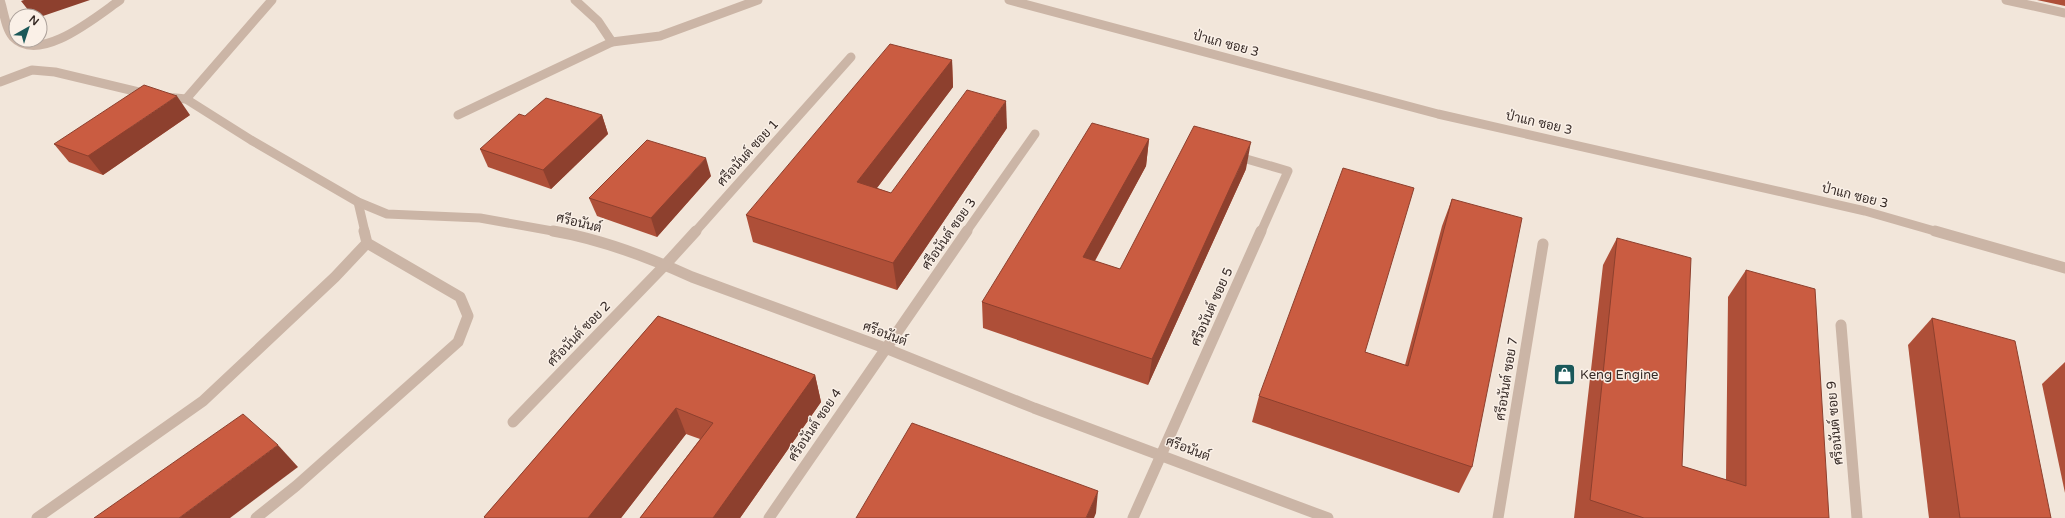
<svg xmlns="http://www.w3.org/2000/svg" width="2065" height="518" font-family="'Varela Round',Sarabun,sans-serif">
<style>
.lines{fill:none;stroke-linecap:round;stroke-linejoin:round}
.service-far1{stroke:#cbb5a6;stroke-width:9}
.service{stroke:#cbb5a6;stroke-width:11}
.minor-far1{stroke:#cbb5a6;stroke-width:9}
.minor{stroke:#cbb5a6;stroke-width:11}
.wall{fill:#ae4f38}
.shaded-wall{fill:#8d402e}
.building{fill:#ca5c41;stroke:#8d402e}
.labels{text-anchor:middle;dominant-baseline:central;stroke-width:3;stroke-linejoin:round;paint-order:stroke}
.street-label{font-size:13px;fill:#372b27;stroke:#faf0e7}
.poi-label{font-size:13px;fill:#372b27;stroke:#faf0e7;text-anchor:start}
</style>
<rect width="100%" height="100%" fill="#f2e6da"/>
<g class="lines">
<g class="service-far1">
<path d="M2006,0L2065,13"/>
<path d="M458,115L612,42"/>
<path d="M358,202L365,232"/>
</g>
<g class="service">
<path d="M37,518L203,401L335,277L367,243"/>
<path d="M256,518L296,486L458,342L468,316L460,297L367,243L364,231"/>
</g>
<g class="minor-far1">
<path d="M0,0C4,11 5,28 13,37C39,65 97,16 120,0"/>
<path d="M575,0L598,21L612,42L660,36L758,0"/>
<path d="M1009,0L1438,114L1865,211L1938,232"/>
<path d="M0,82L32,70L55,72L147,94"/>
<path d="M165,97L186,99L251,140L358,202L387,214L480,218L558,232"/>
<path d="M186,99L272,0"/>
<path d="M1236,156L1288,171L1261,232"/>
<path d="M695,232L851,57"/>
<path d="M966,232L1035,134"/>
</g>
<g class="minor">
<path d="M553,231C601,239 648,257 692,277L885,348L1034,408L1328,518"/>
<path d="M1935,231L2065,268"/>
<path d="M1841,325L1857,518"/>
<path d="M513,422L665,265L696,231"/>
<path d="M769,518L967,231"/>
<path d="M1133,518L1261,231"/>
<path d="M1498,518L1543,244"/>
</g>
</g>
<g class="wall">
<path d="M2037,0H2065V6Z"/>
<path d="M952,60L953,87L877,188L891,193L1007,128L897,290L753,242L746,215Z"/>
<path d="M190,115L103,175L69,162L54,144Z"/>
<path d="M602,115L608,134L551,189L488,167L480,149L525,116Z"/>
<path d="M1149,139L1146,166L1095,261L1120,269L1246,169L1148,385L983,328L982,302Z"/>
<path d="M711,176L657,237L597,216L589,198Z"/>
<path d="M1452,199L1472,467L1459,493L1252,422L1259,396L1365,352L1405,365L1442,226Z"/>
<path d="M1617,238L1682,466L1726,480L1728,297L1746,270L1829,518H1574L1603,265Z"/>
<path d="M658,316L815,375L821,402L740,518H640L700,439L686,434L621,518H484V517Z"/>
<path d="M1932,318L2051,518H1929L1908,345Z"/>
<path d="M2065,362V493L2042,384Z"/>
</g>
<g class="shaded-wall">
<path d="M24,0H90L40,17V16H33L21,1Z"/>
<path d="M952,60L953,87L861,209L857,182Z"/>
<path d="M177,96L190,115L103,175L88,156Z"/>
<path d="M1006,101L1007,128L897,290L893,263Z"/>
<path d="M602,115L608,134L551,189L543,170Z"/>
<path d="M1149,139L1146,166L1082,284L1083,257Z"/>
<path d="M1251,142L1246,169L1148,385L1152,359Z"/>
<path d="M706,158L711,176L657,237L651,218Z"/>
<path d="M815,375L821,402L740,518H713Z"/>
<path d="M676,408L686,434L621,518H588Z"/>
<path d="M278,445L298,467L230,518H179Z"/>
<path d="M1098,491L1096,513L1094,518H1086Z"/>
</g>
<g class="building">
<path d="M890,44L952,60L857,182L891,193L967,90L1006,101L893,263L746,215Z"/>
<path d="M144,85L177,96L88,156L54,144Z"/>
<path d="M546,98L602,115L543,170L480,149L519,114L525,116Z"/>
<path d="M1092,123L1149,139L1083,257L1120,269L1194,126L1251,142L1152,359L982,302Z"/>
<path d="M647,140L706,158L651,218L589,198Z"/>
<path d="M1343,168L1414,188L1365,352L1408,366L1452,199L1522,218L1472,467L1259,396Z"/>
<path d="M1617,238L1691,258L1682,466L1746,486V270L1815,289L1829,518H1644L1590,500Z"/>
<path d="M658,316L815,375L713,518H640L713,423L676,408L588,518H486L484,517Z"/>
<path d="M1932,318L2015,341L2051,518H1960Z"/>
<path d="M243,414L278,445L179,518H94Z"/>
<path d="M912,423L1098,491L1086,518H856Z"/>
</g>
<defs>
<symbol id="shop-square" viewBox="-11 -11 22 22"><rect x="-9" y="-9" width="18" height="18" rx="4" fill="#1b5859" stroke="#faf0e7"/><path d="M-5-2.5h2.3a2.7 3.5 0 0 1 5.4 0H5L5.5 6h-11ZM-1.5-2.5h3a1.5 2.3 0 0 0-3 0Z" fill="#fff"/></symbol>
</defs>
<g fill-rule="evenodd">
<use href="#shop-square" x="1552" y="362" width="25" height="25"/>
</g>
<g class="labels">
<g class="street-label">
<text transform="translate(1226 44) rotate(15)">ป่าแก ซอย 3</text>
<text transform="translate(1539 123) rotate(13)">ป่าแก ซอย 3</text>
<text transform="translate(748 153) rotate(-48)">ศรีอนันต์ ซอย 1</text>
<text transform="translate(1855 196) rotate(14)">ป่าแก ซอย 3</text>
<text transform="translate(579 223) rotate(14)">ศรีอนันต์</text>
<text transform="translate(949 234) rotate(-55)">ศรีอนันต์ ซอย 3</text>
<text transform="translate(1212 307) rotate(-66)">ศรีอนันต์ ซอย 5</text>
<text transform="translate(579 334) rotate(-46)">ศรีอนันต์ ซอย 2</text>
<text transform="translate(885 334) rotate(21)">ศรีอนันต์</text>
<text transform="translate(1507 379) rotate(-81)">ศรีอนันต์ ซอย 7</text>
<text transform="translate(1835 423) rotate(-95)">ศรีอนันต์ ซอย 9</text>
<text transform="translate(815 425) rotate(-56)">ศรีอนันต์ ซอย 4</text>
<text transform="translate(1188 449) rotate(21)">ศรีอนันต์</text>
</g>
<g class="poi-label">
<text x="1580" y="375">Keng Engine</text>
</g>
</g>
<g transform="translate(28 28) rotate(39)"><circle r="19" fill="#faf0e7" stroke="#aca19a"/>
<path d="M0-3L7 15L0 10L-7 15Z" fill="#1b5859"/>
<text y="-6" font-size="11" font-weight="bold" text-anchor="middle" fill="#372b27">N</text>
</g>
</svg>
